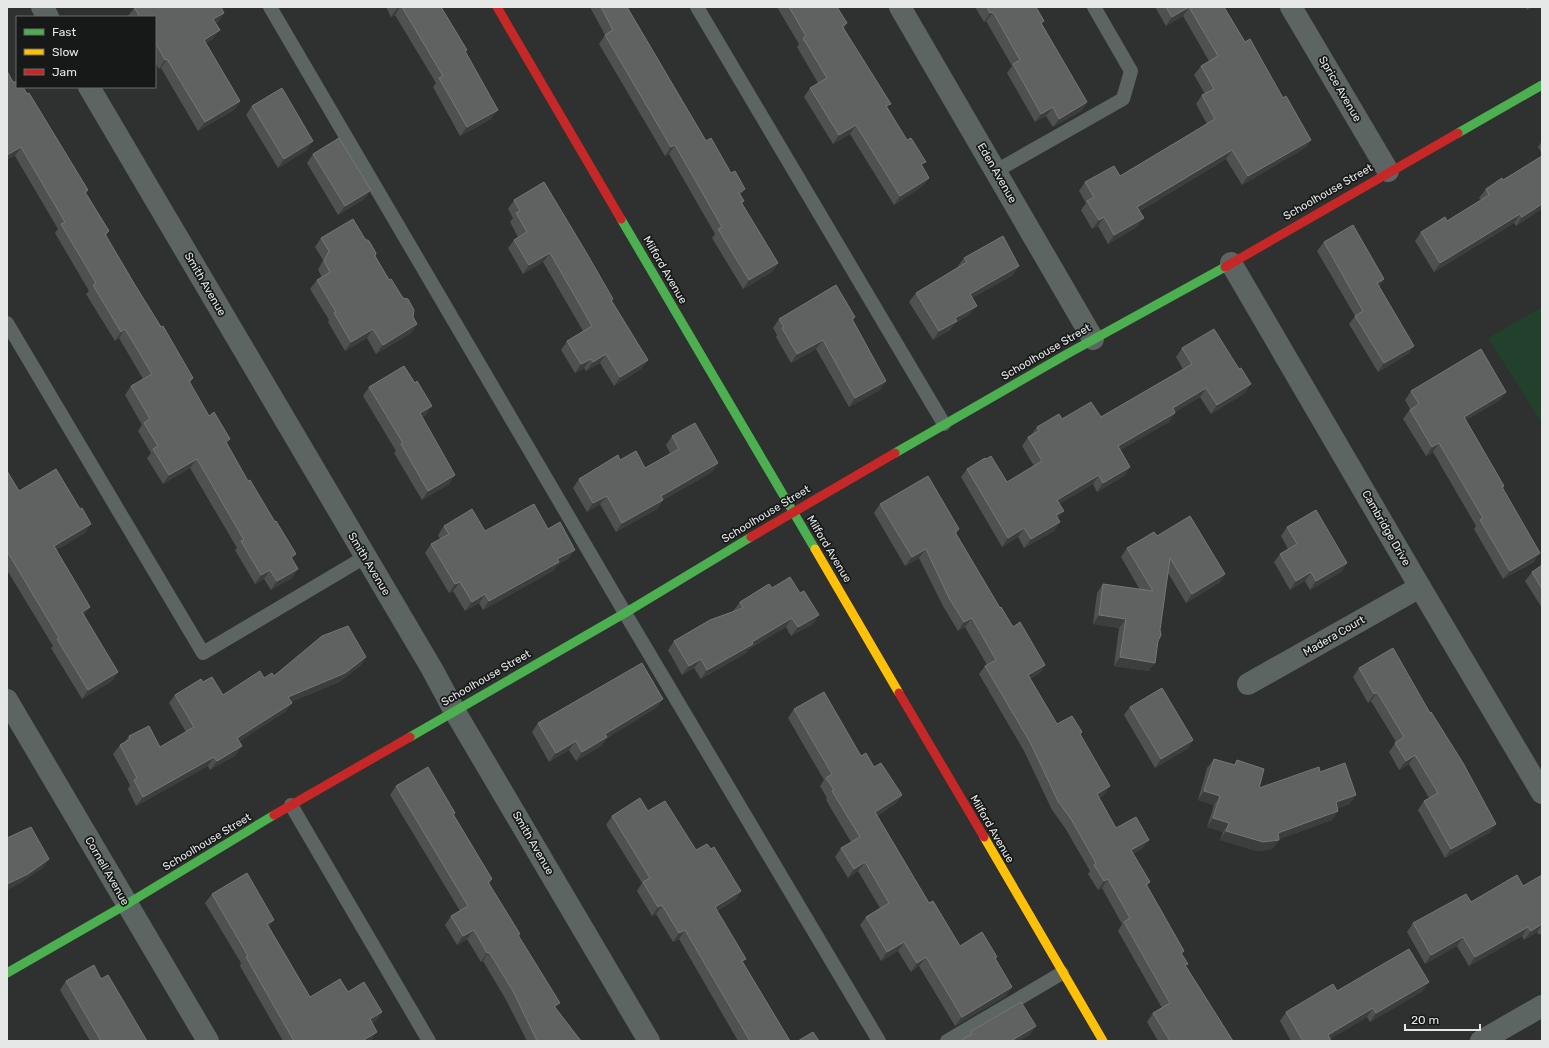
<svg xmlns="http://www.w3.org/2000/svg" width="1549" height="1048" font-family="Rubik,sans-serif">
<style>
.green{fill:#22412d}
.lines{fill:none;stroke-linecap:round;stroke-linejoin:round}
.lane{stroke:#5d6562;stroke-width:14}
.street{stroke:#5d6562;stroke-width:22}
.fast{stroke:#4caf50;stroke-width:9}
.slow{stroke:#ffc107;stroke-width:9}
.jam{stroke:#c62828;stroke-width:9}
.wall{fill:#4f5050}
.shaded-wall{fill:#3c3d3d}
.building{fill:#606161;stroke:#757676}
.labels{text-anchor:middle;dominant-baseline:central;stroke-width:3.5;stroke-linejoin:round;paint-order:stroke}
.street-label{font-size:11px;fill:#e6e8e8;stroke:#171919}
</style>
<rect width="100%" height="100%" fill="#2f3030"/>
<path class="green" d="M1542,307V423L1488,338Z"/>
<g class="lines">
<g class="lane">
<path d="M270,7L625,613L879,1041"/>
<path d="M697,7L944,424"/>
<path d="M996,171L1123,99L1131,71L1094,7"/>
<path d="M7,323L203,653L365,557"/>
<path d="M291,805L429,1041"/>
<path d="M947,1041L1062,973"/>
</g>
<g class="street">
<path d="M42,7L48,17"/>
<path d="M900,7L1093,339"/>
<path d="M1291,7L1388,171"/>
<path d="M89,87L432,669L454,710L649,1041"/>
<path d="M1231,263L1420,587L1542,793"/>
<path d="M1248,684L1420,587"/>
<path d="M7,700L208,1041"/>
<path d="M1481,1041L1542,1006"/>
</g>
<g class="fast">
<path d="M1458,133L1542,85"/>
<path d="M621,219L815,549"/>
<path d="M895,453L1067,354L1225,267"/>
<path d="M410,737L625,613L751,537"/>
<path d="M7,973L127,904L274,815"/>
</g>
<g class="slow">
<path d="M815,549L899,693"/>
<path d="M984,837L1103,1041"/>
</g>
<g class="jam">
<path d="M497,7L621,219"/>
<path d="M1225,267L1458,133"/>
<path d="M751,537L895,453"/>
<path d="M899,693L984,837"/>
<path d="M274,815L410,737"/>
</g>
</g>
<g class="wall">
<path d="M135,7L224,13L218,22L215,23L213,39L206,43L240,101L234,110L198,131L161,68L159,69L155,62V17H129L128,16Z"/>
<path d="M386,7H441L466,52L491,119L460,136L433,87L436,83L395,15L391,17Z"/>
<path d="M590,7H627L706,141L744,201L742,204L778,263L772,272L743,289L712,238L715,234L669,154L665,156L599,44L605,35Z"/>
<path d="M777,7H837L847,23L844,28L888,108L922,166L923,186L894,205L850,134L833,144L804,97L810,88L818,83L797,47L799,44Z"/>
<path d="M975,7H1036L1042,24L1087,102L1081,111L1053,127L1046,116L1035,122L1007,73L1012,66L986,21L984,22Z"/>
<path d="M1155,7H1224L1245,42L1311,140L1305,148L1242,185L1226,159L1140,211L1137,227L1108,244L1098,226L1092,229L1081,210L1086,203L1079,191L1085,182L1120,176L1207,124L1196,104L1202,95L1205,94L1194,75L1201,66L1209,61L1183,16L1166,26Z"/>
<path d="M1525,7H1533L1527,10Z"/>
<path d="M13,82L88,190L86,193L109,231L106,236L135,285L193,378L190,383L209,416L227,444L292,559V578L271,590L264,579L255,584L235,550L237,548L190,468L163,484L147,458L151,453L138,431L142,425L125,395L131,386L143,379L119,338L115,341L86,294L89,291L55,233L58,229L15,156Z"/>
<path d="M252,106L307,150L278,168L246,115Z"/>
<path d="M1542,141V154L1538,147Z"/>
<path d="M313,154L371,190L364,199L338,215L307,163Z"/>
<path d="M1542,156V209L1516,226L1514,223L1434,272L1415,241L1421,232L1447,221L1481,200L1479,198L1486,189L1503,180Z"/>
<path d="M514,200L612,301L648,360L641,369L614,386L600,363L586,371L584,368L575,373L561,350L567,341L583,331L543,262L523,274L508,248L514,240L518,237L510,222L513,218L508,209Z"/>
<path d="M321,238L375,256L417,324L411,333L376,354L367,338L345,351L328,322L329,320L310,289L317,280L322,277L318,270L323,260L315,247Z"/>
<path d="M1324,242L1384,279L1379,287L1414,346L1408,354L1378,372L1349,324L1355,316L1317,251Z"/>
<path d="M964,258L1013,275L972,298L970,314L954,324L950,330L933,340L909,302L916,293L958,267V266Z"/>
<path d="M855,317L853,320L886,381L880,390L849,407L816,349L791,363L776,337L777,335L773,328L779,319Z"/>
<path d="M1182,348L1245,393L1211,414L1200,397L1175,412L1169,422L1120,450L1130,467L1124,476L1097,492L1093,484L1059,504L1058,518L1054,531L1024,548L1018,537L1002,547L961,477L967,469L1007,482L1034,466L1022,446L1028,437L1031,435L1037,427L1062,419L1101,417L1183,369L1176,357Z"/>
<path d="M369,387L426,415L422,417L455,475L449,484L422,500L394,453L396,451L363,396Z"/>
<path d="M1411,391L1506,392L1500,400L1466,420L1504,486L1503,488L1534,562L1503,579L1474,529L1476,526L1433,452L1426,456L1403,419L1410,409L1405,400Z"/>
<path d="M672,436L718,463L712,472L663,500L657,509L616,532L600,504L587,512L573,488L579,479L620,460L645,468L670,453L666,445Z"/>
<path d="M7,471L19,491L85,533L56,550L84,616L118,672L112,681L82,699L51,648L53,646L7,570Z"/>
<path d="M880,504L959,529L956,534L1000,608L1013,627L1045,665L1039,674L1030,679L1057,724L1082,732L1080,734L1104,795L1099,798L1116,828L1143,848L1133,854L1150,882L1147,886L1184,951L1182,954L1186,966L1233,1041H1158L1147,1022L1153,1013L1162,1008L1118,931L1122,924L1102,888L1098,890L1088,874L1090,871L1065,828L1052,810L1024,751L979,674L985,666L987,665L965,627L958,631L943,606L919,558L905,566L874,513Z"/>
<path d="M444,526L485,531L548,529L569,558L556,566L553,571L483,610L479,603L465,611L453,591L449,593L425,553L431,544L440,539L438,535Z"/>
<path d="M1287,527L1347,563L1341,572L1310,590L1305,581L1290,590L1274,562L1280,554L1288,549L1281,536Z"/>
<path d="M1157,536L1225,574L1219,583L1186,603L1168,573L1158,641L1149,671L1114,666L1119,628L1093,624L1097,593L1103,584L1140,590L1121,557L1127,548Z"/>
<path d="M1542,565V608L1525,581L1532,572Z"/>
<path d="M772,588L813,624L791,636L786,627L749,649L746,653L701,679L694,668L682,675L668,650L674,641L734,612L733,611L740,602Z"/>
<path d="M366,657L360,666L339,682L291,702L292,703L285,712L239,741L236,755L210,770L208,766L136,806L128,789L130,785L113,754L120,745L124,743L129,736L160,747L186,732L169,703L175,695L203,682L223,695L264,678Z"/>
<path d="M1359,668L1430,713L1496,824L1490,832L1445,858L1418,810L1424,801L1429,798L1409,764L1399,770L1389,752L1396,742L1371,701L1368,703L1353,677Z"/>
<path d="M663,699L656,708L607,738L601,746L576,761L569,750L549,762L532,732L538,723Z"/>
<path d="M1130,707L1193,740L1187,749L1155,768L1124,715Z"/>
<path d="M794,709L861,756L874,767L902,795L895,804L877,816L929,903L960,946L995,959L1006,996L955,1026L919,966L911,972L898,951L881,961L860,925L866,917L880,908L858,871L848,878L835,857L841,848L851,842L826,800L827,798L820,786L824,780L788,718Z"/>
<path d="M1214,759L1234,765L1237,760L1259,788L1320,772L1350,804L1338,808V811L1332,820L1279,839V840L1272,849L1257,851L1220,840L1223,832L1207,827L1214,805L1198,800L1207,768Z"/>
<path d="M396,786L455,813L454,815L492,879L489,884L520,934L518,936L556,1008L581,1041H527L506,1000L483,961L481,962L467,939L457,945L445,925L451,916L460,911L390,795Z"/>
<path d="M648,811L696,850L711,849L741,891L735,900L717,911L743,963L790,1041H738L679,939L673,942L656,914L652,916L637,891L642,883L606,825L612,816Z"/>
<path d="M1542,875V933L1539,935L1537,932L1524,940L1522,936L1469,966L1457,946L1425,964L1407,932L1413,923L1471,902L1523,886Z"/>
<path d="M212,894L269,927L310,997L348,992L376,1021L372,1023L371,1041H283L240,966L241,963L205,903Z"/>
<path d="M101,979L147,1041H90L60,990L66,981Z"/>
<path d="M1423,991L1370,1022L1367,1017L1330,1039L1331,1041H1291L1280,1021L1286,1012Z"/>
</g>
<g class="shaded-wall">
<path d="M399,7H400L395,15L391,17L397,8Z"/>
<path d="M1189,7L1183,16L1166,26L1172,17Z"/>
<path d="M1530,7H1533L1527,10Z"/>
<path d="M993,12L986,21L984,22L990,13Z"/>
<path d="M224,13L218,22L207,28L213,19Z"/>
<path d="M220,30L213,39L197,48L204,40Z"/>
<path d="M167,59L161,68L159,69L165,60Z"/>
<path d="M240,101L234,110L198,131L205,122Z"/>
<path d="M1087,102L1081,111L1053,127L1059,119Z"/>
<path d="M1053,107L1046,116L1035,122L1041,114Z"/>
<path d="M498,110L491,119L460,136L467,127Z"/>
<path d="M856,125L850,134L833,144L839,135Z"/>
<path d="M1311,140L1305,148L1242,185L1248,176Z"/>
<path d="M313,141L307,150L278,168L284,159Z"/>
<path d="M675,145L669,154L665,156L671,147Z"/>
<path d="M21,147L15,156L7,160V155Z"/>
<path d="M1232,150L1226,159L1131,216L1137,207Z"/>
<path d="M929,178L923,186L894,205L900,196Z"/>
<path d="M745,189L739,198V193Z"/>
<path d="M371,190L364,199L338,215L345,206Z"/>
<path d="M1542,204V209L1516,226L1522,217Z"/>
<path d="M1520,214L1514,223L1434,272L1440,263Z"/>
<path d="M1104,217L1098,226L1092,229L1099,220Z"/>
<path d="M1144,218L1137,227L1108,244L1114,235Z"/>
<path d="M550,253L543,262L523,274L529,265Z"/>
<path d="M778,263L772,272L743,289L749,280Z"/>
<path d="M1019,266L1013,275L963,303L970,294Z"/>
<path d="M1384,279L1378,288L1377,283Z"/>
<path d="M977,306L970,314L954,324L950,330L933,340L939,331L955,318Z"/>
<path d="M417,324L411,333L376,354L383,345Z"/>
<path d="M125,329L119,338L115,341L121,332Z"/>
<path d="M373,329L367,338L345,351L351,342Z"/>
<path d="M823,340L816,349L791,363L797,354Z"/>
<path d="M1414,346L1408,354L1378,372L1384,363Z"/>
<path d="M606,354L600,363L586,371L593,362Z"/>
<path d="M591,359L584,368L575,373L581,364Z"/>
<path d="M648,360L641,369L614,386L620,377Z"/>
<path d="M886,381L880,390L849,407L855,398Z"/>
<path d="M1251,384L1245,393L1211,414L1217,405Z"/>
<path d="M1206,388L1200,397L1166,417L1173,408Z"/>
<path d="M1506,392L1500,400L1458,425L1464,417Z"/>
<path d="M432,406L426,415L414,422L420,413Z"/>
<path d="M1175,413L1169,422L1112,455L1118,446Z"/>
<path d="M1439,443L1433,452L1426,456L1432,447Z"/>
<path d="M197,459L190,468L163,484L169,475Z"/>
<path d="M718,463L712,472L663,500L657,509L616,532L622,523L661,496Z"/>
<path d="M1130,467L1124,476L1097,492L1103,483Z"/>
<path d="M455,475L449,484L422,500L428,491Z"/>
<path d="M1099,475L1093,484L1051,509L1057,500Z"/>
<path d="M607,496L600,504L587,512L593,503Z"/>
<path d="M1064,511L1057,520L1056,515Z"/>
<path d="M1060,522L1054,531L1024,548L1031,539Z"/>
<path d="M91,524L85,533L47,555L54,546Z"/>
<path d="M1024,528L1018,537L1002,547L1008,538Z"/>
<path d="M926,549L919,558L905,566L912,557Z"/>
<path d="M575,550L569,558L556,566L553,571L483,610L489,601L557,559Z"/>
<path d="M1540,553L1534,562L1503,579L1510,571Z"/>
<path d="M296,554L290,563L291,557Z"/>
<path d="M1347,563L1341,572L1310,590L1316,581Z"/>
<path d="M298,569L292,578L271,590L277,581Z"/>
<path d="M270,570L264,579L255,584L261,575Z"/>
<path d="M1311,572L1305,581L1290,590L1296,581Z"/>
<path d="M1225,574L1219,583L1186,603L1192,594Z"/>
<path d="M460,582L453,591L449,593L455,584Z"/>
<path d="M485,594L479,603L465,611L472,602Z"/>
<path d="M90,607L84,616L82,612Z"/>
<path d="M819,615L813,624L791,636L798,627Z"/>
<path d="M1099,615L1126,619L1119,628L1093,624Z"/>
<path d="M792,618L786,627L749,649L746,653L701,679L707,670L752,642Z"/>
<path d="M972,618L965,627L958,631L964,622Z"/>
<path d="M366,657L360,666L339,682L282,706L288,697Z"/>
<path d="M1120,657L1155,663L1149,671L1114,666Z"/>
<path d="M701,659L694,668L682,675L689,666Z"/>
<path d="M1045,665L1039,674L1022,684L1028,675Z"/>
<path d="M118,672L112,681L82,699L88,690Z"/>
<path d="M1377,692L1371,701L1368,703L1374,694Z"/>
<path d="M663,699L656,708L607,738L601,746L576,761L582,752L605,734Z"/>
<path d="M292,703L285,712L231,747L237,738Z"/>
<path d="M1193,740L1187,749L1155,768L1161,759Z"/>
<path d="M576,741L569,750L549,762L556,753Z"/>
<path d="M242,746L236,755L210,770L217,761Z"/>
<path d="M1415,755L1409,764L1399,770L1406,761Z"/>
<path d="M214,757L208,766L136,806L143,797Z"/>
<path d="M1110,786L1104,795L1090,803L1097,794Z"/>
<path d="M1204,791L1220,796L1214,805L1198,800Z"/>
<path d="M902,795L895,804L868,821L875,812Z"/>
<path d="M1356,795L1350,804L1329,811L1336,802Z"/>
<path d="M1338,811L1332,820L1274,841L1279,840L1272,849L1257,851L1220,840L1226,831L1278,833Z"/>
<path d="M1213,818L1229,823L1223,832L1207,827Z"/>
<path d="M1496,824L1490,832L1445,858L1451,849Z"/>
<path d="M1149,840L1143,848L1124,859L1131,850Z"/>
<path d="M49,859L43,868L21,883L7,890V884Z"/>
<path d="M865,862L858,871L848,878L854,869Z"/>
<path d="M1108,879L1102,888L1098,890L1104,881Z"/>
<path d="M741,891L735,900L708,916L715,907Z"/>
<path d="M662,905L656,914L652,916L658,907Z"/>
<path d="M274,920L268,929L267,924Z"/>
<path d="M1542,924V925L1537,932L1524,940L1531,931Z"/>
<path d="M1528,927L1522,936L1469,966L1475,957Z"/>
<path d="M474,930L467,939L457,945L463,936Z"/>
<path d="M685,930L679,939L673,942L679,933Z"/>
<path d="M1463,937L1457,946L1425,964L1431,955Z"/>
<path d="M904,942L898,951L881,961L887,952Z"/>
<path d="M489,952L483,961L481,962L487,953Z"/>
<path d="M926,957L919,966L911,972L917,963Z"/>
<path d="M1429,982L1423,991L1370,1022L1376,1013Z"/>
<path d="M1012,987L1006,996L955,1026L962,1017Z"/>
<path d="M560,1003L553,1012L554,1006Z"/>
<path d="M1373,1008L1367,1017L1327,1041L1328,1035Z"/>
<path d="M382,1012L376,1021L364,1028L370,1019Z"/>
<path d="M1036,1026L1030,1035L1020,1041H1011Z"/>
<path d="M377,1032L371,1041H362Z"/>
</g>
<g class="building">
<path d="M134,7H221L224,13L213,19L220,30L204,40L240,101L205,122L167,59L165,60L155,42V17H140Z"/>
<path d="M402,7H441L467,50L465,51L498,110L467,127L439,78L443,76Z"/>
<path d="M601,7H627L706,141L711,138L731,173L735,171L745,189L739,193L744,201L741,202L778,263L749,280L718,229L722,227L675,145L671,147L605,35L613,30Z"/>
<path d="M789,7H837L847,23L842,26L891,104L886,106L907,140L911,138L926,162L921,164L929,178L900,196L856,125L839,135L810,88L827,78L803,38L806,36Z"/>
<path d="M987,7H1036L1044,21L1041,23L1087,102L1059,119L1053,107L1041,114L1013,64L1020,60L993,12L990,13Z"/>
<path d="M1166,7H1189L1172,17Z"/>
<path d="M1189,7H1224L1245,42L1250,39L1283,98L1286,96L1311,140L1248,176L1232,150L1137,207L1144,218L1114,235L1104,217L1099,220L1087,201L1094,197L1085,182L1114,166L1120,176L1215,119L1202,95L1214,89L1201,66L1218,56Z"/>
<path d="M7,71L13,82H17V87H23L27,94L29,93L88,190L85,192L109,231L105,234L135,285L161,327L163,326L193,378L189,381L209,416L214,412L230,439L226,442L248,481L250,480L275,522L276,521L296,554L291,557L298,569L277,581L270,570L261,575L241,541L244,540L197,459L169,475L153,449L158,446L144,423L150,419L131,386L152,374L125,329L121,332L93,285L96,283L61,224L65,222L21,147L7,155Z"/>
<path d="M282,88L313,141L284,159L252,106Z"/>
<path d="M339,138L371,190L345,206L313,154Z"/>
<path d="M1542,156V204L1522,217L1520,214L1440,263L1421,232L1445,217L1447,221L1489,195L1486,189L1502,178L1503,180Z"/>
<path d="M544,182L586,252L613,299L611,300L648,360L620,377L606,354L593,362L591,359L581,364L567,341L592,326L550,253L529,265L514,240L527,232L516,213L520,211L514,200Z"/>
<path d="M353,219L365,239L369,241L376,253L375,256L389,280L391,279L403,298L408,299L414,310L413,317L417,324L383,345L373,329L351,342L334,313L336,312L317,280L330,272L324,261L329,251L321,238Z"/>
<path d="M1353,225L1384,279L1377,283L1414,346L1384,363L1355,316L1363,311L1324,242Z"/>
<path d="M1003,236L1019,266L970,294L977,306L955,318L957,321L939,331L916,293L967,262L964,258Z"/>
<path d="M836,285L855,317L852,319L886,381L855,398L823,340L797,354L782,328L784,327L779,319Z"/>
<path d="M1214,329L1239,369L1241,368L1251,384L1217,405L1206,388L1173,408L1175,413L1118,446L1130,467L1103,483L1099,475L1057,500L1064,511L1056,515L1060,522L1031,539L1024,528L1008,538L967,469L985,458L986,459L991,456L1007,482L1042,461L1028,437L1039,431L1037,427L1059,414L1062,419L1091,402L1101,417L1192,364L1182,348Z"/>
<path d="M1481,349L1506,392L1464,417L1504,486L1502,487L1540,553L1510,571L1480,520L1483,518L1439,443L1432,447L1410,410L1419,404L1411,391Z"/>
<path d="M404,366L415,383L417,381L432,406L420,413L455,475L428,491L401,444L403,443L369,387Z"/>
<path d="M695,423L718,463L661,496L663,500L622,523L607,496L593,503L579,479L618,455L620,460L636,451L645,468L679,449L672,436Z"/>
<path d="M56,469L80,509L82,508L91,524L54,546L90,607L82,612L118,672L88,690L57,639L59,638L7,551V471L19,491Z"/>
<path d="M928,476L959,529L955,532L1000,608L1001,607L1013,627L1020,622L1045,665L1028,675L1057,724L1072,716L1082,732L1080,734L1110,786L1097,794L1116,828L1136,817L1149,840L1131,850L1150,882L1146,884L1184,951L1181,953L1188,964L1185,965L1233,1041H1170L1153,1013L1170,1003L1124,922L1130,918L1108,879L1104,881L1094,865L1096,863L1071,819L1058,801L1030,742L985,666L996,660L972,618L964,622L949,598L926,549L912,557L880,504Z"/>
<path d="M534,504L548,529L560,522L575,550L557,559L559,562L489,601L485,594L472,602L460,582L455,584L431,544L449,534L444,526L472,509L485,531Z"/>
<path d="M1316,510L1347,563L1316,581L1311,572L1296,581L1280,554L1297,544L1287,527Z"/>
<path d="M1190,516L1225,574L1192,594L1170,558L1160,630L1161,635L1158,641L1155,663L1120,657L1126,619L1099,615L1103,584L1153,591L1127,548L1154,532L1157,536Z"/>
<path d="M1542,565V589L1532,572Z"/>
<path d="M790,577L800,593L804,591L819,615L798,627L792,618L752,642L753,644L707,670L701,659L689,666L674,641L710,620L743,608L740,602L769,584L772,588Z"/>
<path d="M348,626L366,657L345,673L288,697L292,703L237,738L242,746L217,761L214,757L143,797L134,780L137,778L120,745L130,739L129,736L149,726L160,747L194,727L175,695L201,679L203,682L212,677L223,695L260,671L264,678L272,673L274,676L322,636Z"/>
<path d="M1393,648L1430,713L1431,712L1463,763L1496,824L1451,849L1424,801L1438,793L1415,755L1406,761L1395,743L1404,737L1377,692L1374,694L1359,668Z"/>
<path d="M642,663L663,699L605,734L607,737L582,752L576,741L556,753L538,723Z"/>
<path d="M1162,688L1193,740L1161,759L1130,707Z"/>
<path d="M824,692L861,756L866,753L874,767L881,763L902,795L875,812L929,903L933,901L960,946L982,932L997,957L995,958L1012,987L962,1017L926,957L917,963L904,942L887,952L866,917L889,903L865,862L854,869L841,848L860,837L832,791L834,790L826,778L832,774L794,709Z"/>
<path d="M1214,759L1235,765L1237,760L1264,769L1259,788L1319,767L1320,772L1345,763L1356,795L1336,802L1338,811L1278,833L1279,840L1263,842L1226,831L1229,823L1213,818L1220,796L1204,791Z"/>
<path d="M428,767L455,813L453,814L492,879L488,882L520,934L518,935L560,1003L554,1006L581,1041H537L513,991L489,952L487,953L474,930L463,936L451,916L468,906L396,786Z"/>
<path d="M640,798L648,811L665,801L696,850L707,844L711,849L714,847L741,891L715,907L746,959L742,961L790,1041H750L685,930L679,933L662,905L658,907L643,882L650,878L612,816Z"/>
<path d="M31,827L49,859L28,874L7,884V838Z"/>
<path d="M247,873L274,920L267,924L310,997L340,979L348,992L364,982L382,1012L370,1019L377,1032L362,1041H294L246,957L248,956L212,894Z"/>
<path d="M1517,875L1523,886L1542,875V924L1531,931L1528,927L1475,957L1463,937L1431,955L1413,923L1466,894L1471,902Z"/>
<path d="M1409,949L1429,982L1376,1013L1373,1008L1328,1035L1331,1041H1303L1286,1012L1333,984L1337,991Z"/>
<path d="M94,965L101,979L108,975L147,1041H101L66,981Z"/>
<path d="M1021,1002L1036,1026L1011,1041H960L972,1034L970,1032Z"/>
<path d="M813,1032L819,1041H798Z"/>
</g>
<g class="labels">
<g class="street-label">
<text transform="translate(1340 89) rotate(60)">Sprice Avenue</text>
<text transform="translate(997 173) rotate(60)">Eden Avenue</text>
<text transform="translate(1328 192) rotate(-30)">Schoolhouse Street</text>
<text transform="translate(665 270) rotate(60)">Milford Avenue</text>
<text transform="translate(205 284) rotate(60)">Smith Avenue</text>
<text transform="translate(1046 352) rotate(-30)">Schoolhouse Street</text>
<text transform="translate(766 514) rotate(-31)">Schoolhouse Street</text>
<text transform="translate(1386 528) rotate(60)">Cambridge Drive</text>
<text transform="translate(829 549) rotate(59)">Milford Avenue</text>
<text transform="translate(369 564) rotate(59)">Smith Avenue</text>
<text transform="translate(1334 636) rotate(-30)">Madera Court</text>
<text transform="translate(486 678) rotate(-30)">Schoolhouse Street</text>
<text transform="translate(992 829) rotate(60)">Milford Avenue</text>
<text transform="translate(207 842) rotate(-31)">Schoolhouse Street</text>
<text transform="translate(533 843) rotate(60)">Smith Avenue</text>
<text transform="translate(107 871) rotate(60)">Cornell Avenue</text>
</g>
</g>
<rect width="1549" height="1048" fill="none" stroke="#e6e8e8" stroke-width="16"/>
<rect x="16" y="16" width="140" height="72" fill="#171919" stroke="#6a6c6c"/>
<rect x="24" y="29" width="20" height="6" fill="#4caf50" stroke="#6a6c6c"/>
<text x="52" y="36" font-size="12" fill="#e6e8e8">Fast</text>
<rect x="24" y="49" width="20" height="6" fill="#ffc107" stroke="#6a6c6c"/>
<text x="52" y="56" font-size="12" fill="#e6e8e8">Slow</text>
<rect x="24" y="69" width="20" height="6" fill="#c62828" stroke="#6a6c6c"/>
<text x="52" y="76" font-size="12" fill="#e6e8e8">Jam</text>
<path d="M1405 1024v6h75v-6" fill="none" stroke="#e6e8e8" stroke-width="2"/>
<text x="1411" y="1024" font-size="12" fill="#e6e8e8" stroke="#171919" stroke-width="3" paint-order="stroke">20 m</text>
</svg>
